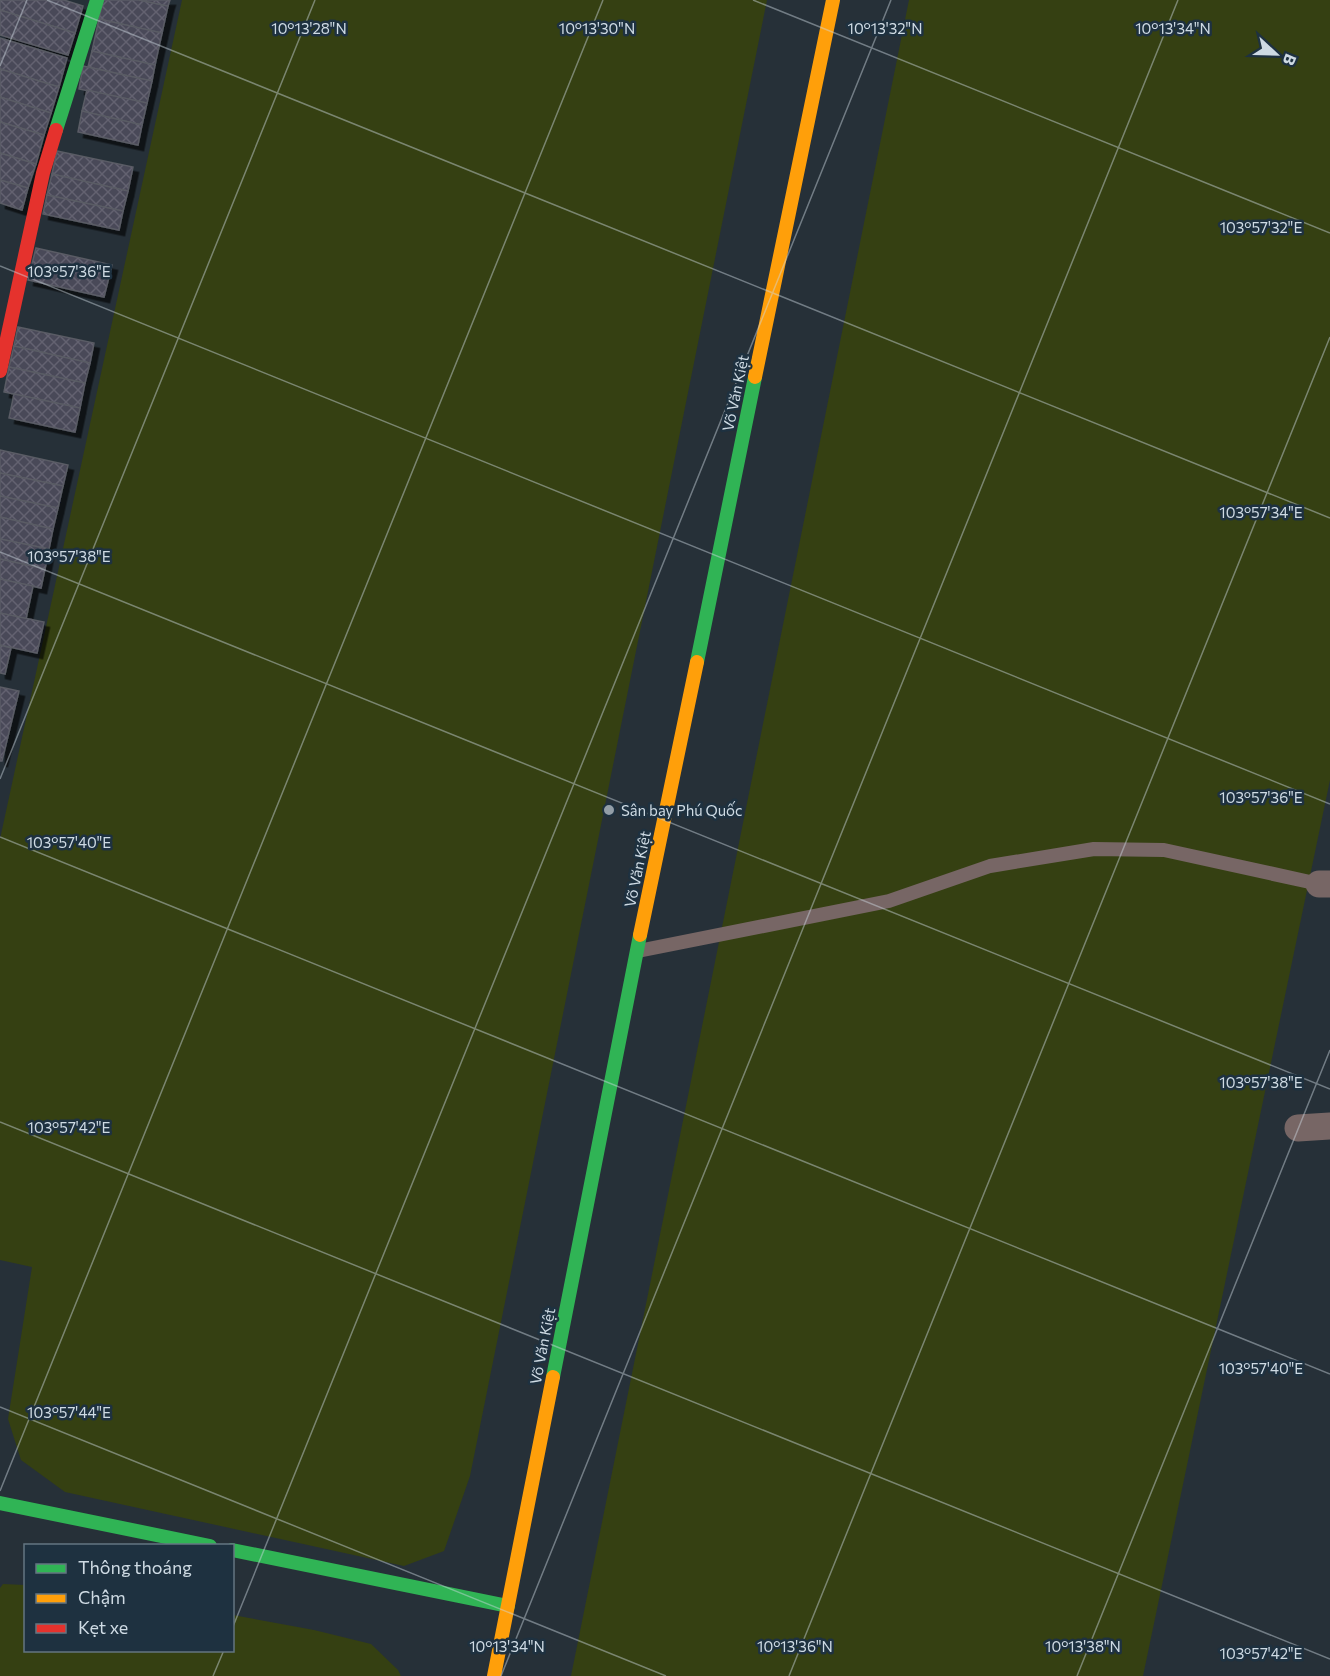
<svg xmlns="http://www.w3.org/2000/svg" width="1330" height="1676" font-family="Commissioner,sans-serif">
<style>
.green{fill:#354012}
.building{fill:url(#building-cross-hatch);stroke:#5a5c65;stroke-width:1.5;filter:url(#shadow)}
.lines{fill:none;stroke-linecap:round;stroke-linejoin:round}
.lane{stroke:#776665;stroke-width:14}
.street{stroke:#776665;stroke-width:27}
.fast{stroke:#30b455;stroke-width:14}
.slow{stroke:#ff9f0a;stroke-width:14}
.jam{stroke:#e5322d;stroke-width:14}
.ticks{fill:none;stroke:#cedae3;stroke-width:1.5;stroke-opacity:0.45}
.poi-dot{fill:#939ea7;stroke:#1e3140;stroke-width:2}
.labels{text-anchor:middle;dominant-baseline:central;stroke-width:5;stroke-linejoin:round;paint-order:stroke}
.street-label{font-size:15px;fill:#cedae3;stroke:#1e3140}
.poi-label{font-size:15px;fill:#cedae3;stroke:#1e3140;text-anchor:start}
.ticks-label{font-size:15px;text-anchor:middle;fill:#cedae3;stroke:#1e3140;stroke-width:5;stroke-linejoin:round;paint-order:stroke}
</style>
<defs>
<pattern id="building-cross-hatch" width="8" height="8" patternUnits="userSpaceOnUse" patternTransform="scale(1.5)"><rect width="8" height="8" fill="#4a4858"/><path d="M0 0l8 8M0 8l8-8" fill="none" stroke="#636270"/></pattern>
<filter id="shadow"><feDropShadow dx="5.5" dy="5.5" stdDeviation="0" flood-color="#0009"/></filter>
</defs>
<rect width="100%" height="100%" fill="#263038"/>
<g class="green">
<path d="M182,0H767L470,1476L444,1551L404,1566L65,1492L21,1460L8,1419L32,1267L0,1260V839Z"/>
<path d="M909,0H1330V780L1143,1676H571Z"/>
<path d="M3,1584L25,1585L26,1650H232L233,1615L314,1630L371,1644L398,1670L401,1676H0V1588Z"/>
</g>
<g class="building">
<path d="M0,0H64L83,6L75,33L0,10Z"/>
<path d="M103,0H139L168,6L162,33L99,19Z"/>
<path d="M139,0H170L168,6Z"/>
<path d="M0,10L75,33L68,55L0,35Z"/>
<path d="M99,19L162,33L155,65L92,51Z"/>
<path d="M0,38L67,58L59,87L0,69Z"/>
<path d="M92,51L155,65L152,81L88,67Z"/>
<path d="M83,66L152,81L147,103L79,89Z"/>
<path d="M0,69L59,87L51,113L0,97Z"/>
<path d="M87,90L147,103L142,125L82,111Z"/>
<path d="M0,97L51,113L44,135L0,122Z"/>
<path d="M82,111L142,125L138,145L78,132Z"/>
<path d="M0,122L44,135L36,164L0,153Z"/>
<path d="M57,151L133,167L128,191L52,174Z"/>
<path d="M0,153L36,164L28,188L0,180Z"/>
<path d="M52,174L128,191L123,211L47,195Z"/>
<path d="M0,180L28,188L22,210L0,203Z"/>
<path d="M47,195L123,211L119,230L43,214Z"/>
<path d="M36,248L112,265L104,297L28,280Z"/>
<path d="M18,327L94,343L90,363L14,346Z"/>
<path d="M14,346L90,363L85,383L9,367Z"/>
<path d="M9,367L85,383L80,408L4,392Z"/>
<path d="M14,394L80,408L75,432L9,418Z"/>
<path d="M0,450L68,465L63,486L0,473Z"/>
<path d="M0,473L63,486L58,508L0,496Z"/>
<path d="M0,496L58,508L53,529L0,517Z"/>
<path d="M0,517L53,529L49,549L0,539Z"/>
<path d="M0,539L49,549L45,569L0,559Z"/>
<path d="M0,559L45,569L41,588L0,579Z"/>
<path d="M0,579L33,586L26,619L0,613Z"/>
<path d="M0,613L44,622L37,653L0,645Z"/>
<path d="M0,645L11,648L5,674L0,673Z"/>
<path d="M0,687L19,691L2,761H0Z"/>
</g>
<g class="lines">
<path class="lane" d="M638,951L889,901L990,866L1094,849L1164,850L1319,884"/>
<g class="street">
<path d="M1319,884H1330"/>
<path d="M1298,1128L1330,1126"/>
</g>
<g class="fast">
<path d="M56,130L97,0"/>
<path d="M697,662L755,377"/>
<path d="M553,1377L640,935"/>
<path d="M0,1503L210,1546"/>
<path d="M232,1550L508,1606"/>
</g>
<g class="slow">
<path d="M755,377L833,0"/>
<path d="M640,935L697,662"/>
<path d="M494,1676L553,1377"/>
</g>
<path class="jam" d="M0,371L43,173L56,130"/>
</g>
<path class="ticks" d="M47,0L1330,518M753,0L1330,233M0,66L27,0M0,266L1330,804M0,552L1330,1089M0,779L315,0M0,837L1330,1374M0,1122L1330,1659M0,1407L666,1676M0,1491L603,0M232,1629L891,0M213,1676L224,1650M501,1676L1178,0M789,1676L1330,337M1077,1676L1330,1050"/>
<circle class="poi-dot" cx="609" cy="810" r="6"/>
<g class="labels">
<g class="street-label">
<text transform="translate(735 393) rotate(-78)">Võ Văn Kiệt</text>
<text transform="translate(637 869) rotate(-78)">Võ Văn Kiệt</text>
<text transform="translate(542 1346) rotate(-79)">Võ Văn Kiệt</text>
</g>
<g class="poi-label">
<text x="621" y="810">Sân bay Phú Quốc</text>
</g>
</g>
<g class="ticks-label">
<text x="1173" y="34">10°13'34"N</text>
<text x="309" y="34">10°13'28"N</text>
<text x="597" y="34">10°13'30"N</text>
<text x="885" y="34">10°13'32"N</text>
<text x="1261" y="233">103°57'32"E</text>
<text x="69" y="277">103°57'36"E</text>
<text x="1261" y="518">103°57'34"E</text>
<text x="69" y="562">103°57'38"E</text>
<text x="1261" y="803">103°57'36"E</text>
<text x="69" y="848">103°57'40"E</text>
<text x="1261" y="1088">103°57'38"E</text>
<text x="69" y="1133">103°57'42"E</text>
<text x="1261" y="1374">103°57'40"E</text>
<text x="69" y="1418">103°57'44"E</text>
<text x="507" y="1652">10°13'34"N</text>
<text x="795" y="1652">10°13'36"N</text>
<text x="1083" y="1652">10°13'38"N</text>
<text x="1261" y="1659">103°57'42"E</text>
</g>
<rect x="24" y="1544" width="210" height="108" fill="#1e3140" stroke="#647581" stroke-width="1.5"/>
<rect x="36" y="1564" width="30" height="9" fill="#30b455" stroke="#647581" stroke-width="1.5"/>
<text x="78" y="1574" font-size="18" fill="#cedae3">Thông thoáng</text>
<rect x="36" y="1594" width="30" height="9" fill="#ff9f0a" stroke="#647581" stroke-width="1.5"/>
<text x="78" y="1604" font-size="18" fill="#cedae3">Chậm</text>
<rect x="36" y="1624" width="30" height="9" fill="#e5322d" stroke="#647581" stroke-width="1.5"/>
<text x="78" y="1634" font-size="18" fill="#cedae3">Kẹt xe</text>
<g transform="translate(1276 54) rotate(112)" stroke="#1e3140" stroke-width="4.5" paint-order="stroke">
<path d="M0-4.5L10 22L0 15L-10 22Z" fill="#cedae3"/>
<text y="-9" font-size="16" font-weight="bold" text-anchor="middle" fill="#cedae3">B</text>
</g>
</svg>
